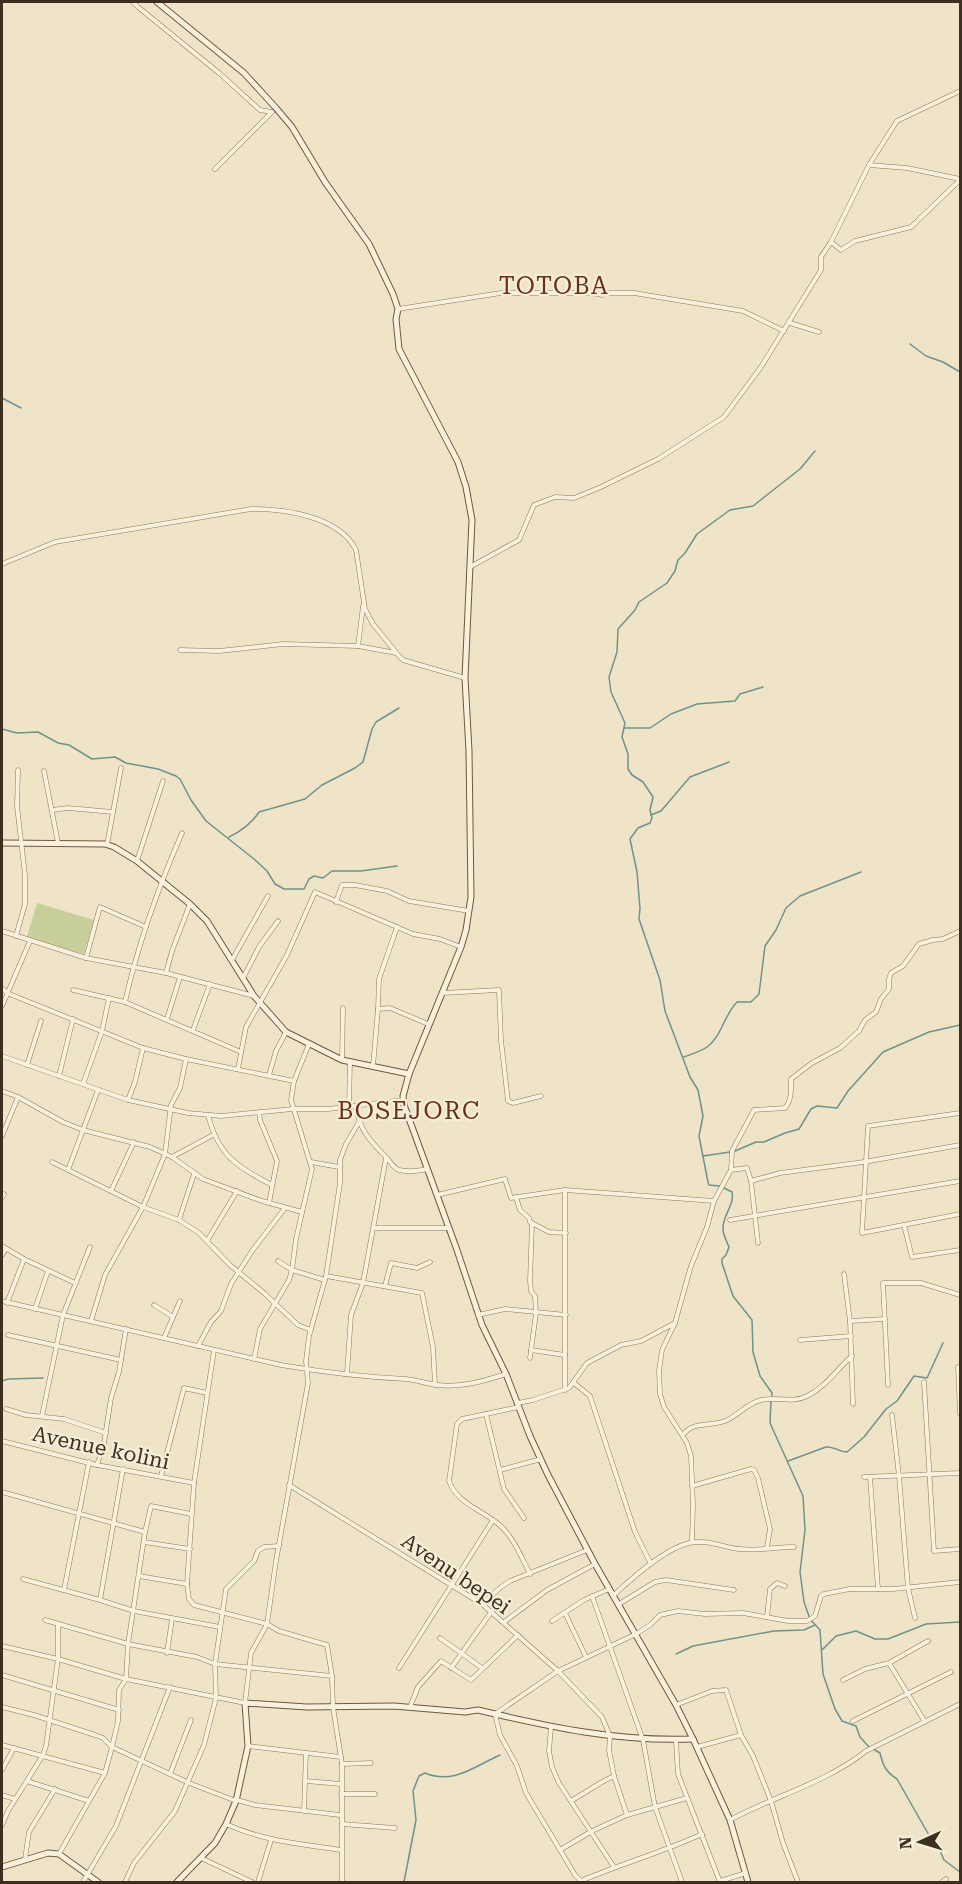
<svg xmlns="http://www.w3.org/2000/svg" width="962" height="1884" font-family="'Roboto Serif',serif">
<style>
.park{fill:#c9cf9b}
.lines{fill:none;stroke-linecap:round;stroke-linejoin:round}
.stream{stroke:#6f938a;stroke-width:1.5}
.street-casing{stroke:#8d765c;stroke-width:5}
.secondary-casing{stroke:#6f573f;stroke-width:7}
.street{stroke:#faf1dc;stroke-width:4}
.secondary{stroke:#faf1dc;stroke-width:5}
.labels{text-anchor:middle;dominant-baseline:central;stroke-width:4.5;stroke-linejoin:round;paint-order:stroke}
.street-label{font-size:21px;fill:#3d2e20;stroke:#f7eed8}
.quarter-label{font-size:24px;letter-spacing:1.5px;fill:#6b2e1e;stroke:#f7eed8}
</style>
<rect width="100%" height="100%" fill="#f0e4c8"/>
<path class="park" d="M37,903L94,920L84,954L27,937Z"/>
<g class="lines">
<g class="stream">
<path d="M910,344L926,356L943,362L960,372"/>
<path d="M2,398L21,408"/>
<path d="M624,728H650L671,714L697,704L735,701L740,694L763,687"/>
<path d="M2,729L17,733L38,732L58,743L69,745L92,759L115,757L126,763L158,769L176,776L180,779L191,800L206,821L254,859L267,871L275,884L284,889H304L309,879L314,876L323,878L332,871H361L397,866"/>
<path d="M651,815L661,811L690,777L729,762"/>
<path d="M229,837C240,832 253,822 259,812L305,799L322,785L355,768L363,762L372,729L376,722L399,708"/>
<path d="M684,1057C691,1054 700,1052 707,1047C722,1036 724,1015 737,1002H751L759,994L765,946L776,930L786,908L800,896L861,872"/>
<path d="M735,1151L756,1142H764L785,1133L799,1129L811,1109L817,1106L837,1108L848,1091L883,1052L929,1032L960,1025"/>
<path d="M703,1156L730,1152"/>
<path d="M720,1186L709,1185L708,1182L699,1136L703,1116L698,1090L690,1077L665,1011L660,980L639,919L640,909L637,872L630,839L638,828L650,823L652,818L650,810L653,797L643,782L632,775L628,769V754L622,737L625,723L611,692L609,677L617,652L618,629L635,610L639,602L667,583L675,571L678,560L685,553L697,534L730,510L753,506L800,469L815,451"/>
<path d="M724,1188L732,1192C735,1205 722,1216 723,1229C723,1235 727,1242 729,1247L726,1255L722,1259V1263L733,1296L752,1320L753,1352L760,1376L772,1393V1396"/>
<path d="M2,1381L8,1379L43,1378"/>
<path d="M771,1401L770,1423L803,1496L805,1530L800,1572L804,1602L810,1619L820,1630L823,1674L835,1709L842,1721L856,1726L860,1737L869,1747"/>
<path d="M788,1461L826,1447C834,1446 839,1452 847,1452L864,1437L886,1409L897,1401L914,1376L927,1378L943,1343"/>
<path d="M822,1650L836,1636L856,1631L875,1639H888L926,1624L960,1622"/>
<path d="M676,1654L693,1646L774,1631L804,1630L815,1625"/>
<path d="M873,1749L880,1753C883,1766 886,1772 897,1779L934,1844L939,1848L944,1860L960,1872"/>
<path d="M404,1882L416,1820L413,1791L419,1776L425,1773C453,1785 475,1766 500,1755"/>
</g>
<defs>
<g id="street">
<path d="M133,2L138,7L219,73L260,110L272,112"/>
<path d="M869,165L907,168L960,179"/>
<path d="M215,169L272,112"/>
<path d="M831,242L841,250L855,241L911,227L960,180"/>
<path d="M398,309L501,293H589L603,295L605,293H634L743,311L784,331"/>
<path d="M790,323L819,332"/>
<path d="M2,564L55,542L251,509C285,509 339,516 356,550L365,609L373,624L399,656L403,660L465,678"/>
<path d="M470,567L519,540L534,505L555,497L574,498L601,487L658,459L724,417L761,367L821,270V257L831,242L869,165L897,121L960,91"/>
<path d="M358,646L363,606"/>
<path d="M180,650L219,651L283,644L358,646L396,653"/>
<path d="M44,771L58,843"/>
<path d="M52,810L68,808L113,812"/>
<path d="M107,845L121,768"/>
<path d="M137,861L163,781"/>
<path d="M336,902L342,885H355L387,891L409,901L469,911"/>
<path d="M2,931L86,958L166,973L254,996"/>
<path d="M16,936L25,904V875L17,806L18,770"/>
<path d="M86,958L100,907L146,927"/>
<path d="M232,960L268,896"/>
<path d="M166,973L172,951L190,904"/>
<path d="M243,978L259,947L278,921"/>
<path d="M2,988L7,993L143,1048L186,1059L294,1081"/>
<path d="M73,990L125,1002L241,1052"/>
<path d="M442,993L499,990L501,1040L508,1101L513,1103L541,1096"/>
<path d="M125,1002C138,944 158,888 182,833"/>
<path d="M2,1006L30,941"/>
<path d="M378,1009L390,1008L428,1024"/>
<path d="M167,1019L180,977"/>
<path d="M193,1030L210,984"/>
<path d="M2,1056L128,1100L188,1113L221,1116L293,1109H328L403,1100"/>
<path d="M342,1060L343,1008"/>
<path d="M27,1065L41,1021"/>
<path d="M373,1066L378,1009L379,979L397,927"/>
<path d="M238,1069L246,1027L287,955L315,892L413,934L440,939L461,947"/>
<path d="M269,1075L276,1051L286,1032"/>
<path d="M59,1076L73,1019"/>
<path d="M83,1084L102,1031L109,998"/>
<path d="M2,1091L18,1097L63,1122L83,1130L150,1147L172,1157L203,1179L262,1201L302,1212"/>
<path d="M128,1100L135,1082L143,1048"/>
<path d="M349,1106L350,1062"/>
<path d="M355,1106C361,1131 368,1139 386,1157C390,1161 393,1168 399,1170C408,1172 419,1171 427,1169"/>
<path d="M259,1112L260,1120L277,1161L269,1203"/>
<path d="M960,1113L868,1126L862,1233L960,1214"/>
<path d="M208,1115C218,1155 237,1167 272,1185"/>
<path d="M2,1136L18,1097"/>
<path d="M172,1157L213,1135"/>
<path d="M52,1162L143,1207L179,1220L199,1233L230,1265L264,1293L298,1325L311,1330"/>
<path d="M311,1162L339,1167"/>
<path d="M68,1170L98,1090"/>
<path d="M731,1170L747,1168L751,1181L758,1243"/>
<path d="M751,1181L780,1173L864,1162L960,1145"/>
<path d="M565,1190V1390"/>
<path d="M111,1191L134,1142"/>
<path d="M437,1195L505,1179L511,1198L565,1190L714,1201"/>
<path d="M516,1197L520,1210L529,1218L530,1222L549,1232L566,1233"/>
<path d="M2,1198L4,1194"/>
<path d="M179,1220L194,1174"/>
<path d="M730,1220L960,1181"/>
<path d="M904,1225L912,1257L960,1250"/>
<path d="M374,1228H449"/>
<path d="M207,1241L237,1191"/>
<path d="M2,1246L24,1259L75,1283"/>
<path d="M2,1255L6,1249"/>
<path d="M278,1261L292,1270L325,1280"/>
<path d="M844,1274L850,1321L853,1404"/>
<path d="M326,1276L422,1293L433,1347L435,1385"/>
<path d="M385,1286L391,1263L417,1268L430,1262"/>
<path d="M2,1301L281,1365C322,1372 364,1377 406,1379C417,1380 427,1384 438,1385C461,1388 484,1381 506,1374"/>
<path d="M7,1303L24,1259"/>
<path d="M154,1305L173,1317"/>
<path d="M35,1309L48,1271"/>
<path d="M478,1315L505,1309L566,1315"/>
<path d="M91,1321L105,1275L143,1207L165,1154L171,1105L180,1088L186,1059"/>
<path d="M850,1321L885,1319"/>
<path d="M8,1335L121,1360"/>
<path d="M164,1338L180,1301"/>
<path d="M800,1340L851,1336"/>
<path d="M198,1346L211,1322L221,1311L231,1284L252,1251L285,1208"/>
<path d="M214,1350L194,1483L187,1584L189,1599L194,1605L267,1624L279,1631L327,1645L332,1676L333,1707L342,1764V1882"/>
<path d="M531,1350L565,1355"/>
<path d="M530,1358L536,1313L535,1296L531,1291L530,1281L532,1223"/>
<path d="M254,1359L260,1329L289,1280L292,1270L296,1239L312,1169L291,1100L294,1081L309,1044"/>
<path d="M960,1367H958L960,1414"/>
<path d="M347,1374L351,1315L363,1283L386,1158"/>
<path d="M924,1382L934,1551L960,1549"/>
<path d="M574,1383L590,1396L635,1532L651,1564"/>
<path d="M888,1385L883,1283H921L960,1295"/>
<path d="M518,1403L533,1400L569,1388L587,1363L621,1345L641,1341L675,1323"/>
<path d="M519,1407L462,1419L457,1424L449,1481C457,1503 480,1509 497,1523C513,1535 521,1557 530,1574"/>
<path d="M6,1409L26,1415L64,1419L106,1433"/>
<path d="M486,1414L504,1489L524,1518"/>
<path d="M892,1415L899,1476L908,1588L915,1618"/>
<path d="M42,1416L63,1315L90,1247"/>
<path d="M683,1435C693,1421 710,1427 725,1421C738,1416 747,1403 761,1400C777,1396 792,1404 807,1396C826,1387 836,1370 852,1356"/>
<path d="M2,1441L97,1465L194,1483"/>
<path d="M97,1465L104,1443L111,1398L119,1372L126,1329"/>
<path d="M500,1470L541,1459"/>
<path d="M161,1476L184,1388L207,1393"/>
<path d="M864,1477L960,1473"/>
<path d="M870,1477L878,1589"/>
<path d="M289,1485L482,1604L558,1671L602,1717L610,1736L609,1750L614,1776L627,1815"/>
<path d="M692,1486L751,1469L754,1470L758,1478L770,1529L767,1547"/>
<path d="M2,1492L145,1532"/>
<path d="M144,1542L190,1549"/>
<path d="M692,1542L693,1504L691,1456L687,1443L664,1407L660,1394L659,1371L662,1350L675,1323L691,1266L707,1227L714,1201L731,1170L732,1151L754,1110L785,1108C792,1100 791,1089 791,1079L812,1063L840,1048L859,1031L865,1020L876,1012L881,999L889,989V979L891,973L903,966L919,944L933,940L943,939L960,931"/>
<path d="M139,1576L187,1584"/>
<path d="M23,1579L100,1600L134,1611L220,1627"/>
<path d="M64,1590L89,1462"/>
<path d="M614,1595C633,1577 664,1549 689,1543C707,1539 722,1547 739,1549C757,1551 776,1547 794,1547"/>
<path d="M592,1596L643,1740L655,1807L682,1882"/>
<path d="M100,1600L123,1469"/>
<path d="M482,1604L501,1587L510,1581L587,1550"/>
<path d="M619,1604L655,1582L666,1580L734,1590"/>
<path d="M565,1613L586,1657"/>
<path d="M767,1617L770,1589L777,1583L785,1586"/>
<path d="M45,1620L128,1644L197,1657L215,1664L332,1676"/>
<path d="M552,1621L584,1600L609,1589"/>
<path d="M504,1622L547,1590L595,1564"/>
<path d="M440,1638L482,1668"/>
<path d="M2,1646L58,1659L126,1679L245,1703L251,1653L267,1624L276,1561L308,1383L306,1361L309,1336L326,1276L340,1183V1160L346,1144L359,1122"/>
<path d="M167,1653L172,1619"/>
<path d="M889,1663L925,1722"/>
<path d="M399,1668L493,1520"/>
<path d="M451,1668L492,1611"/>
<path d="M2,1675L119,1710"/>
<path d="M843,1680L865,1669L889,1663L928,1641"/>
<path d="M676,1705L712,1691L726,1690L741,1735L753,1756L771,1801L783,1843L798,1882"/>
<path d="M2,1707L34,1715L95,1735L103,1738L112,1747L189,1783L236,1801"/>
<path d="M410,1707L418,1687L441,1661L471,1680L518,1635"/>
<path d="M853,1721L951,1672"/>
<path d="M551,1727L549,1751L552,1767L559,1783L614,1867"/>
<path d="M676,1740L678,1774L720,1882"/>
<path d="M2,1745L105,1773"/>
<path d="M248,1746L341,1757"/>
<path d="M697,1747L741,1735"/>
<path d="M342,1764L371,1763"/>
<path d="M2,1770L14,1748"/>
<path d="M170,1774L191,1720"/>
<path d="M27,1781L89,1801"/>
<path d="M306,1781L341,1784"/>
<path d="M341,1794H375"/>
<path d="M2,1795L15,1799"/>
<path d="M237,1800L255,1805L340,1815"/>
<path d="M571,1801L602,1782L614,1776"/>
<path d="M304,1811L306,1753"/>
<path d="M730,1820C774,1796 826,1783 866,1751L960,1704"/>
<path d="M226,1824C263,1841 301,1844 341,1850"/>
<path d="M342,1824L395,1828"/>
<path d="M2,1825L8,1811L43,1755L46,1746L58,1659V1624"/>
<path d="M702,1834C663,1852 621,1864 581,1881L575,1875L526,1793L517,1766L500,1735L495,1714L558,1671L636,1634L650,1625L660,1615L678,1611L705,1614L743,1613L788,1621H807L815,1616L821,1596L824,1594L850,1589H893L960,1582"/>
<path d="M560,1850L592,1831L627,1815L687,1798"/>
<path d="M59,1854L105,1773L112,1747L118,1721L119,1690L126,1679L128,1644L145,1532L151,1506L191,1514"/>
<path d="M201,1858L252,1882"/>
<path d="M25,1859L29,1832L55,1789"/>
<path d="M720,1881L746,1873"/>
<path d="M83,1882L116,1826L170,1687"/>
<path d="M125,1882L134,1863L175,1811L204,1745L216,1698L215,1664L226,1589L254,1561L258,1551L264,1547L279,1546"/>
<path d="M258,1882L271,1840"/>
<path d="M942,1882L946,1879"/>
</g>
<g id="secondary">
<path d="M157,2L244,73L276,108L292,127L325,182L369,244L393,294L398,309L396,319L399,349L458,462L466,487L472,520L465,678L469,751L471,897L466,930L461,947L409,1074L403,1096L404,1105L457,1250L482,1325L506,1374L530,1436L548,1475L595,1564L676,1705L693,1739L730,1820L748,1882"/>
<path d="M2,843L105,844L114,847L137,861L190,904L207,921L254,996L286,1032L342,1060L409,1074"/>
<path d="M2,1867L48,1853L59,1854L98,1882"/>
<path d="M177,1882L215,1843L226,1824L236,1801L248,1746L245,1703L307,1707L394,1706L465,1712L478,1710C549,1727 619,1742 693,1739"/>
</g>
</defs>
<use href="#street" class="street-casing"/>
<use href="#secondary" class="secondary-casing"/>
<use href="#street" class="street"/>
<use href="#secondary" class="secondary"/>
</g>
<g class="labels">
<g class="street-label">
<text transform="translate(101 1448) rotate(12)">Avenue kolini</text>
<text transform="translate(456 1574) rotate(34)">Avenu bepei</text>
</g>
<g class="quarter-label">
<text x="554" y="286">TOTOBA</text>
<text x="409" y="1111">BOSEJORC</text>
</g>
</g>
<rect width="962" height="1884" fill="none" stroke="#3d2e20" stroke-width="6"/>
<g transform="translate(920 1842) rotate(266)" stroke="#f7eed8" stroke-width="4.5" paint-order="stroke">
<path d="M0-4.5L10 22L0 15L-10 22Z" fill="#3d2e20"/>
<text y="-9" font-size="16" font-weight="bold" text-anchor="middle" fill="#3d2e20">N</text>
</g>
</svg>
